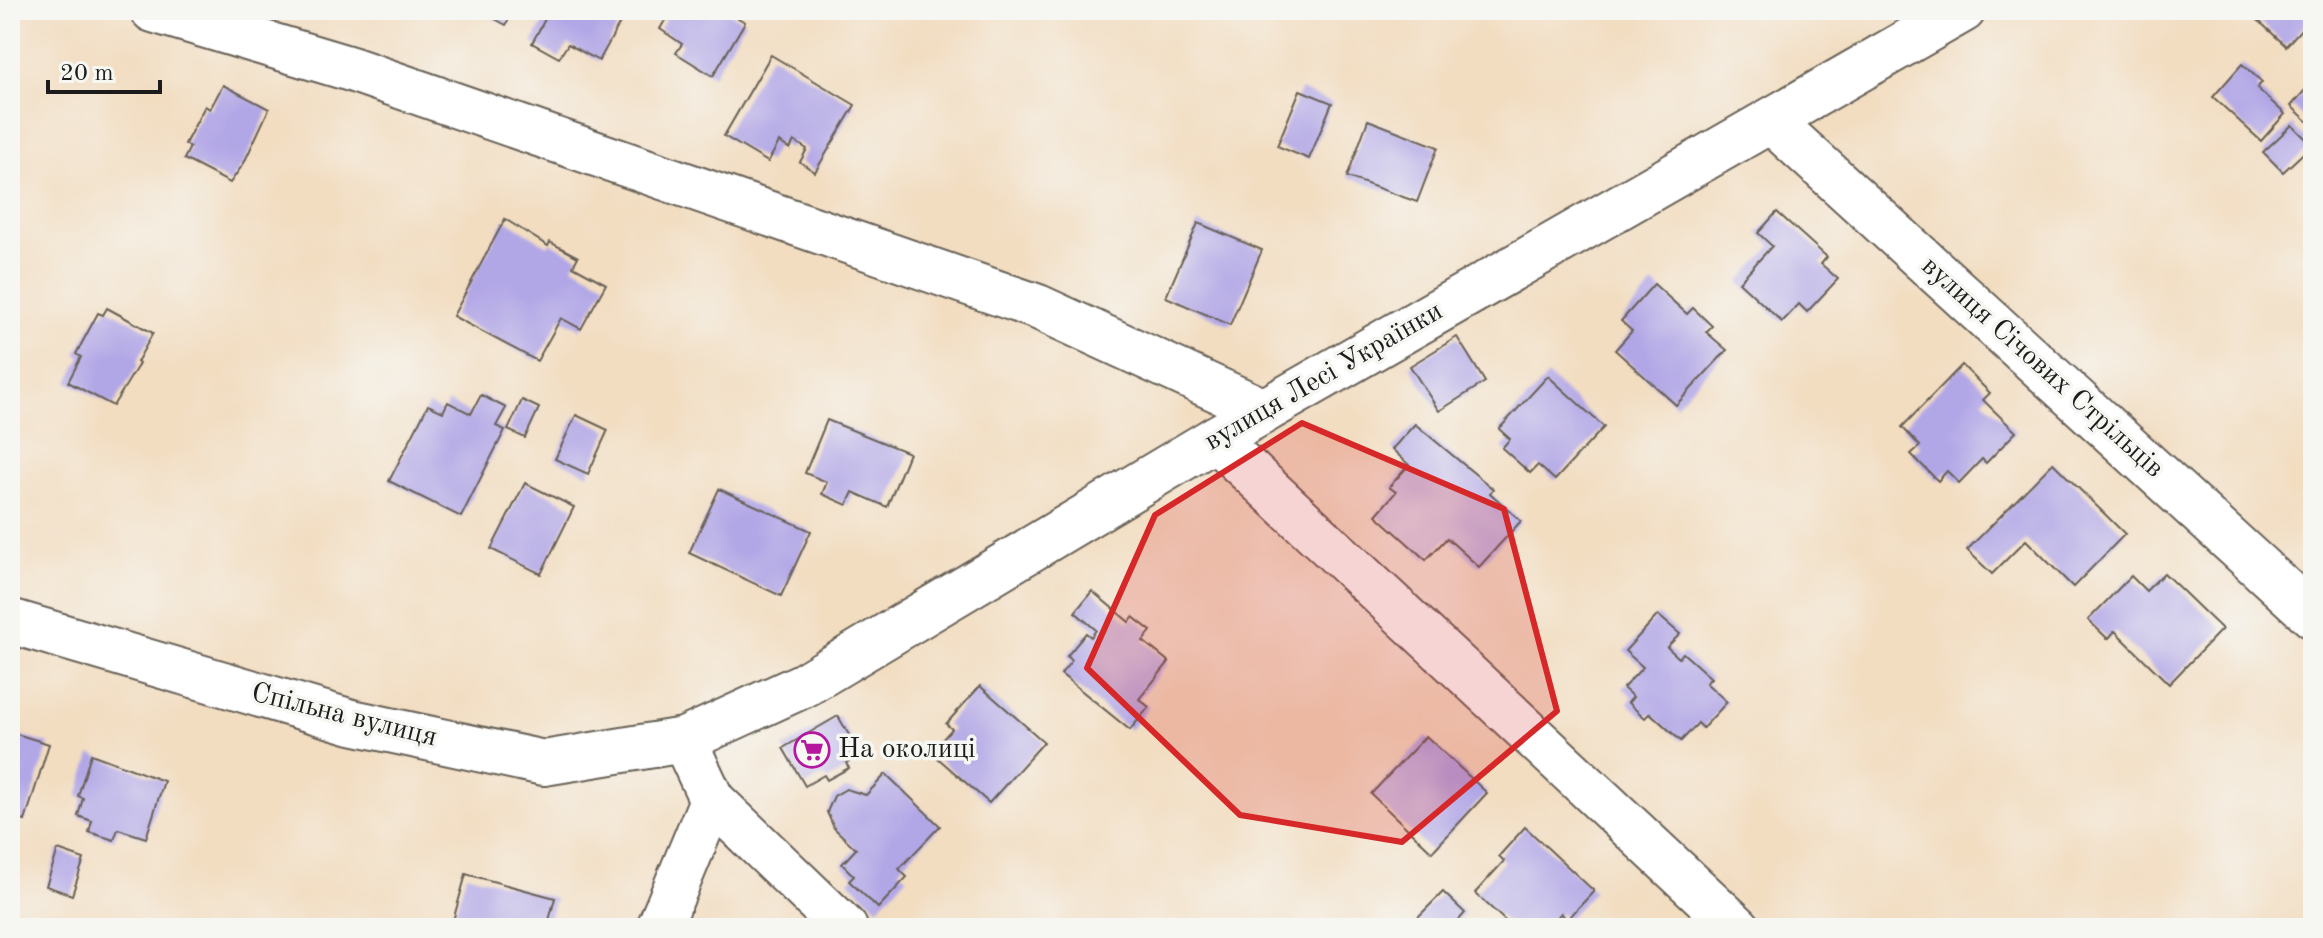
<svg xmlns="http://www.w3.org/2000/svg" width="2323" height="938" font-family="'Old Standard TT',serif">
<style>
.building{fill:#b2a7e6}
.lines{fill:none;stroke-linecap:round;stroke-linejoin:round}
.minor-casing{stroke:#676056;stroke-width:48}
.minor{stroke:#fff;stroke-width:44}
.marked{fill:#d62828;fill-opacity:0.2;stroke:#d62828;stroke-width:6;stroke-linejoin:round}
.labels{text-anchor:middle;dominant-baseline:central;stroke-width:7;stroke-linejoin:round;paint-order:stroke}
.street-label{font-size:28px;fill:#1c1c1c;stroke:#f6f6f2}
.poi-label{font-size:28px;fill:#1c1c1c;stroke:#f6f6f2;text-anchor:start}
</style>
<rect width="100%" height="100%" fill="#f6f6f2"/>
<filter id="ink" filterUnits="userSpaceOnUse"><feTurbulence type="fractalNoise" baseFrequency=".0125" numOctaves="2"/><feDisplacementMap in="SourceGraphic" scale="16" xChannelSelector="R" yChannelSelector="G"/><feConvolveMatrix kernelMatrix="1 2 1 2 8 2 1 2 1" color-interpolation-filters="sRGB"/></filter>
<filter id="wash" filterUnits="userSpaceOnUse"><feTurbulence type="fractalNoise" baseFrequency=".006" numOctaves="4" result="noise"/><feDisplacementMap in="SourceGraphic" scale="32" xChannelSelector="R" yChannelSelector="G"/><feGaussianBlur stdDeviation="1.8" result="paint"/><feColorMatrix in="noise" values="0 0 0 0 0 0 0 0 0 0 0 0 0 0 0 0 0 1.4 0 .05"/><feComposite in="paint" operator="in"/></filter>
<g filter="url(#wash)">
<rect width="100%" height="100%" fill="#f2ddc1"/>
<g id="blocks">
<g class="building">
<path d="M479,10H514L506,25Z"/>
<path d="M550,10H627L599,61L568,44L559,58L532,43Z"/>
<path d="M671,10H724L745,22L713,76L676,53L682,44L660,29Z"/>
<path d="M2247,10H2313V16L2286,46Z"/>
<path d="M771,55L855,105L815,172L800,162L807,149L794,141L790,149L779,142L768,162L724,136Z"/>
<path d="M2242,64L2262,82L2257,88L2285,114L2261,141L2213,97Z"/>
<path d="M2313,81V126L2291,106Z"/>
<path d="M223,85L269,109L244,163L230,183L184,159L190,147L185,144L205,106L210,109Z"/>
<path d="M1300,90L1332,103L1309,159L1277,146Z"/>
<path d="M1368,120L1438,147L1417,202L1347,177Z"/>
<path d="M2292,125L2312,145L2283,172L2263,152Z"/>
<path d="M1777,212L1827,257L1821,264L1838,279L1807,312L1799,304L1782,322L1739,282L1772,246L1758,233Z"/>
<path d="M505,219L548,246L550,242L578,257L573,266L606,284L581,329L561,318L537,361L453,316Z"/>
<path d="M1198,223L1262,250L1230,325L1166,297Z"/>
<path d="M1654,284L1687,314L1693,308L1712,326L1706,332L1727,350L1676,405L1615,350L1632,331L1621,321Z"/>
<path d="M107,308L153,333L137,362L139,364L113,406L68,382L81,357L76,354L98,313L103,315Z"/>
<path d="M1457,337L1485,382L1439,411L1410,366Z"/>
<path d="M1962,365L1990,393L1983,400L2016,432L1986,463L1982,459L1959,483L1947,471L1938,481L1911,454L1920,446L1902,427Z"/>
<path d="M1548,376L1604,427L1555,480L1538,465L1530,473L1502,448L1510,439L1499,429Z"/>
<path d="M481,395L506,408L496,426L505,430L461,517L389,481L428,405L443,412L448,402L471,414Z"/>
<path d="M522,400L539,408L525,438L508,430Z"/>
<path d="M576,415L608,430L588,474L555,459Z"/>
<path d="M827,420L909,453L887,507L853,492L847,505L822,494L827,482L805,473Z"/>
<path d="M1415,424L1493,489L1490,493L1521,521L1479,567L1447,538L1426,560L1376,515L1396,492L1389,487L1409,465L1392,449Z"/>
<path d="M2053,463L2125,534L2073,587L2026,540L1992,574L1967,550Z"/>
<path d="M525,483L574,507L541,574L491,549Z"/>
<path d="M719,489L811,531L781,596L689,553Z"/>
<path d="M2164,573L2222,629L2169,684L2115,631L2108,639L2088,620L2131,576L2146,591Z"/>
<path d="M1092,591L1129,622L1133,617L1151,631L1143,641L1169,662L1139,699L1149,707L1130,730L1061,674L1072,660L1067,656L1086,633L1091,637L1096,630L1075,612Z"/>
<path d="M1658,615L1680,634L1667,647L1679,658L1683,653L1711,678L1706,683L1727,702L1703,728L1698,723L1681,741L1650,713L1645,718L1628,703L1633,697L1623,688L1643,667L1625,651Z"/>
<path d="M980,686L1044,742L989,803L931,752L952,729L946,724Z"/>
<path d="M838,716L860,754L846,763L849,768L827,780L824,775L805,786L783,748Z"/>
<path d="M10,732L49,744L25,821L10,817Z"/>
<path d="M1426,736L1487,793L1432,852L1371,794Z"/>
<path d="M91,754L164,781L146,838L118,829L114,840L89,832L92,821L78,816L83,798L78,796Z"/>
<path d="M886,774L940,826L899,869L907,877L878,908L849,881L854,876L842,864L856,849L834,828L827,812L834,796L846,789L866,795Z"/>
<path d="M1525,827L1594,891L1567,920L1561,913L1548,928H1513L1475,893L1504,861L1499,856Z"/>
<path d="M58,850L84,859L72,895L46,886Z"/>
<path d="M466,874L555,898L547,928H451Z"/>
<path d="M1443,892L1465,913L1452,928H1425L1416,919Z"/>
</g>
</g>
</g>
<g filter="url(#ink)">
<use href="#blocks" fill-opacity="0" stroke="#676056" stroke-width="2"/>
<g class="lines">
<defs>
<g id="minor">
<path d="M153,10L351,69L1038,307L1264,411"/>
<path d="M1771,121L2313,616"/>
<path d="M1215,439L1738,928"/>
<path d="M10,621L352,722L544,763L684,740L804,685L1215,439L1963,10"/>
<path d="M712,800L845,928"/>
<path d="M659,928L712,800L684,740"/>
</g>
</defs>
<use href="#minor" class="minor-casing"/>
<use href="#minor" class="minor"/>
</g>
</g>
<path class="marked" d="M1302,423L1504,509L1557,711L1402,842L1240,815L1087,668L1155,515Z"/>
<defs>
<symbol id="supermarket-ring" viewBox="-11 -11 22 22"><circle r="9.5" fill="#f6f6f2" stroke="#b5179e" stroke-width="1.5"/><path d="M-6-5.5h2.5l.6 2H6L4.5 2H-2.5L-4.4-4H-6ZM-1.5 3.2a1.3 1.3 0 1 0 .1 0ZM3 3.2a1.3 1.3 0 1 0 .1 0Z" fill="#b5179e"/></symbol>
</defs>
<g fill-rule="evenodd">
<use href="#supermarket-ring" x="792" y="730" width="40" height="40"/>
</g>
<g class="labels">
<g class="street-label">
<text transform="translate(2042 368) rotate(42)">вулиця Січових Стрільців</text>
<text transform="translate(1324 377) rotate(-30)">вулиця Лесі Українки</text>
<text transform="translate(344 716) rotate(14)">Спільна вулиця</text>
</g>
<g class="poi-label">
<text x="838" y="750">На околиці</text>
</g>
</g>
<rect width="2323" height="938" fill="none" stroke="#f6f6f2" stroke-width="40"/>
<path d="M48 80v12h112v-12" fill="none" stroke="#1c1c1c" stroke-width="4"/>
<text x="60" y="80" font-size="24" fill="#1c1c1c" stroke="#f6f6f2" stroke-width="6" paint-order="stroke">20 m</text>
</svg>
